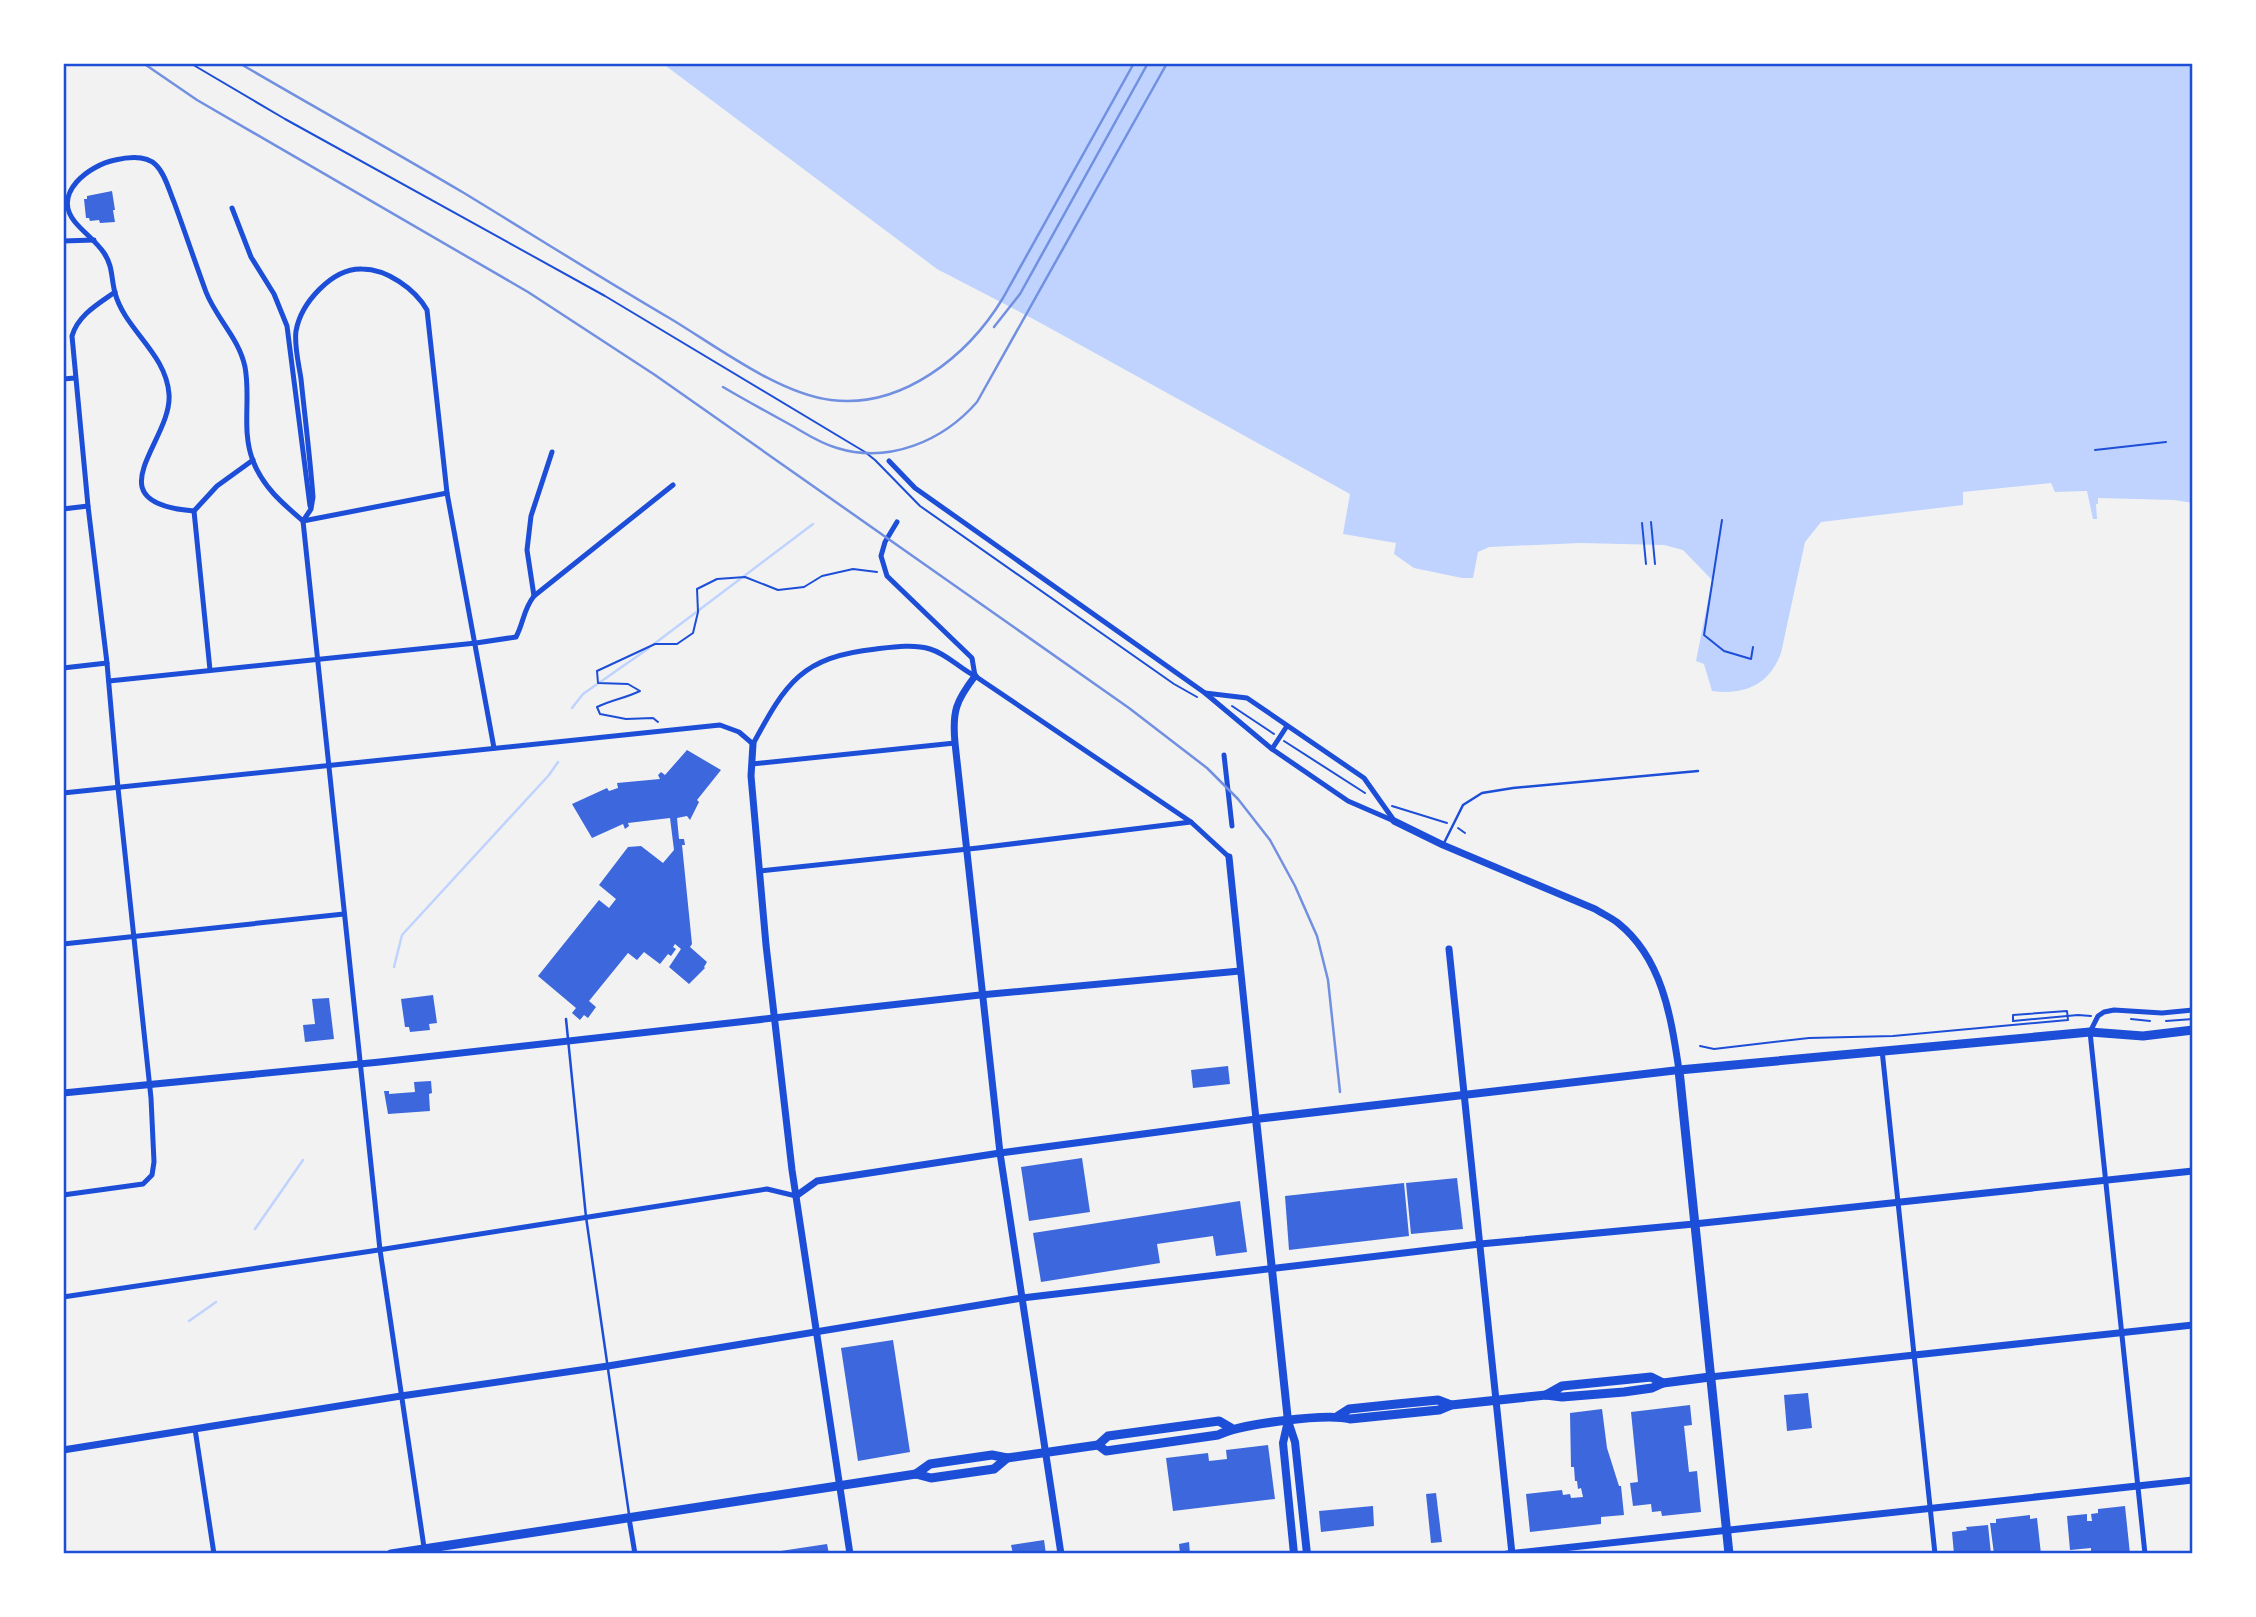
<svg xmlns="http://www.w3.org/2000/svg" width="2256" height="1617" font-family="Ubuntu,sans-serif">
<style>
.water{fill:#bfd3fe}
.lines{fill:none;stroke-linecap:round;stroke-linejoin:round}
.stream{stroke:#bfd3fe;stroke-width:2.5}
.building{fill:#3d67dc}
.path{stroke:#1d4ed8;stroke-width:2}
.service{stroke:#1d4ed8;stroke-width:2.5}
.minor{stroke:#1d4ed8;stroke-width:5}
.tertiary{stroke:#1d4ed8;stroke-width:7}
.secondary{stroke:#1d4ed8;stroke-width:8}
.primary{stroke:#1d4ed8;stroke-width:9}
.rail{stroke:#7290e2;stroke-width:2.5}
.neatline{fill:none;stroke:#1d4ed8;stroke-width:2.5}
</style>
<rect width="100%" height="100%" fill="#f2f2f2"/>
<path class="water" d="M662,63H2193V503L2174,500L2098,498V504H2096L2097,519H2093L2087,491L2055,492L2051,483L1963,492V505L1821,522L1805,542L1781,653C1769,686 1744,695 1712,691L1704,664L1696,661L1712,580L1683,550L1664,545L1580,543L1489,547L1478,552L1473,578H1462L1414,568L1394,554L1396,543L1343,534L1350,494L1037,321L937,269Z"/>
<g class="lines">
<g class="stream">
<path d="M654,644L813,524"/>
<path d="M572,708L583,694L649,648"/>
<path d="M394,967L402,935L549,775L558,762"/>
<path d="M255,1229L303,1160"/>
<path d="M189,1321L216,1302"/>
</g>
</g>
<g class="building">
<path d="M112,191L115,210H113L115,222L100,223L99,220L90,221L89,218H86L84,199H87V196Z"/>
<path d="M687,750L721,770L697,800L699,802L690,820L687,816L677,818L679,839H684L685,845H682L692,944L690,947L707,962L704,967L705,968L689,984L669,967L681,949L675,944L673,947L676,949L671,956L668,954L660,964L644,952L637,960L628,953L589,1001L596,1007L588,1018L584,1015L580,1020L572,1013L576,1008L538,976L599,900L609,908L616,899L599,885L628,847L641,846L663,863L674,850L670,818L628,823L629,826L625,829L623,824L592,838L572,804L607,788L609,791L618,788L617,783L660,779L658,775L661,772L665,775Z"/>
<path d="M433,995L437,1023L429,1024L430,1030L410,1032L409,1027H405L401,999Z"/>
<path d="M329,998L334,1039L305,1042L303,1025L315,1024L312,999Z"/>
<path d="M1228,1066L1230,1084L1193,1088L1191,1070Z"/>
<path d="M431,1081L432,1093L429,1094L430,1111L388,1114L384,1091H389V1094L415,1092L414,1082Z"/>
<path d="M1082,1158L1090,1212L1029,1221L1021,1167Z"/>
<path d="M1457,1178L1463,1229L1411,1234L1406,1183Z"/>
<path d="M1404,1183L1409,1236L1289,1250L1285,1196Z"/>
<path d="M1240,1201L1247,1252L1216,1256L1213,1236L1157,1244L1160,1263L1041,1282L1033,1233Z"/>
<path d="M893,1340L910,1452L858,1461L841,1348Z"/>
<path d="M1808,1393L1812,1428L1787,1431L1784,1395Z"/>
<path d="M1690,1405L1692,1425L1684,1426L1689,1472L1697,1471L1701,1512L1662,1516L1661,1511L1652,1512L1651,1504L1633,1506L1630,1483L1638,1482L1631,1412Z"/>
<path d="M1602,1409L1607,1448L1619,1486H1621L1624,1515L1601,1517V1524L1530,1532L1526,1494L1562,1490L1563,1495L1570,1494L1571,1498L1583,1497L1581,1488L1578,1489L1577,1481H1575L1574,1467H1571L1570,1413Z"/>
<path d="M1268,1445L1275,1499L1173,1511L1166,1458L1208,1453L1209,1461L1227,1459L1226,1450Z"/>
<path d="M1436,1493L1442,1542L1431,1543L1426,1494Z"/>
<path d="M1373,1506L1374,1526L1321,1532L1319,1511Z"/>
<path d="M2125,1506L2130,1554H2091V1548L2070,1550L2067,1516L2087,1514V1521H2092L2091,1514L2098,1513V1509Z"/>
<path d="M2030,1515V1519L2037,1518L2041,1554H1994L1990,1523H1996V1519Z"/>
<path d="M1988,1525L1991,1554H1954L1952,1532L1967,1530L1966,1527Z"/>
<path d="M1044,1540L1046,1554H1013L1011,1545Z"/>
<path d="M1189,1542L1190,1554H1180L1179,1544Z"/>
<path d="M827,1544L829,1554H774V1552Z"/>
</g>
<g class="lines">
<g class="path">
<path d="M190,63L285,119L605,296L865,452L875,460L920,506L1174,684L1197,697"/>
<path d="M2095,450L2166,442"/>
<path d="M1722,520L1704,635L1724,651L1751,659L1753,647"/>
<path d="M1651,522L1655,564"/>
<path d="M1642,523L1646,564"/>
<path d="M1232,706L1274,734"/>
<path d="M658,722L653,718L626,719L600,714L597,707C611,700 626,698 640,691L628,684L598,683L597,671L655,644H677L693,633L698,612L697,589L717,579L745,577L778,590L804,587L822,576L853,569L877,572"/>
<path d="M1284,741L1365,793"/>
<path d="M1392,806L1447,823"/>
<path d="M1458,828L1465,833"/>
<path d="M2131,1019L2150,1021"/>
<path d="M2013,1021L2078,1015L2091,1016"/>
<path d="M2166,1021L2193,1019"/>
<path d="M1700,1046L1714,1049L1809,1038L1893,1036L2068,1020L2067,1011L2013,1015V1021"/>
</g>
<g class="service">
<path d="M1443,845L1463,805L1482,793L1513,788L1698,771"/>
<path d="M566,1019L586,1217L629,1514"/>
</g>
<g class="minor">
<path d="M232,208L251,257L274,294L287,326L310,506"/>
<path d="M63,241L94,240"/>
<path d="M63,379L75,378"/>
<path d="M889,461L915,488L1205,693L1272,749L1348,801L1394,821"/>
<path d="M63,509L88,506"/>
<path d="M194,511C90,503 173,441 169,394C166,353 125,330 115,293C111,278 113,266 104,253C96,241 84,233 75,222C51,193 90,165 115,160C128,157 146,155 156,165C165,174 169,190 174,202C185,232 195,262 206,292C216,318 239,338 245,367C251,398 241,430 253,461C263,487 282,503 303,521L447,493"/>
<path d="M194,511L210,670"/>
<path d="M194,511L217,486L253,460"/>
<path d="M897,522L885,542L881,556L887,576L972,658L975,676"/>
<path d="M534,596L527,550L531,516L552,452"/>
<path d="M63,668L107,663"/>
<path d="M109,681L476,643L516,637C524,622 523,610 534,596L673,485"/>
<path d="M1205,693L1247,698L1364,778L1393,819"/>
<path d="M1272,749L1287,726"/>
<path d="M1224,755L1232,826"/>
<path d="M752,764L955,743"/>
<path d="M63,793L720,725L739,732L753,744C786,683 801,657 876,649C893,647 914,644 930,649C947,654 959,668 975,676L1191,822L1229,857"/>
<path d="M760,871L978,848L1191,822"/>
<path d="M63,944L344,914"/>
<path d="M1882,1050L1935,1554"/>
<path d="M63,1195L143,1184L152,1175L154,1162L151,1098L118,788L107,663L88,506L72,336C78,315 98,304 115,292"/>
<path d="M63,1297L372,1251L767,1189L796,1196"/>
<path d="M195,1429L214,1554"/>
<path d="M629,1518L635,1554"/>
<path d="M425,1554L380,1250L303,521L311,509L313,497C310,457 305,418 301,379C299,365 294,346 296,331C301,303 332,268 362,269C387,269 415,289 427,310L447,493L494,748"/>
<path d="M2145,1554L2090,1032L2098,1016L2104,1012L2114,1010L2162,1013L2193,1010"/>
</g>
<g class="tertiary">
<path d="M975,676C956,701 952,711 955,743L1000,1153L1061,1554"/>
<path d="M753,744L751,776L766,945L792,1170L850,1554"/>
<path d="M1394,821L1443,845L1595,909C1603,914 1612,918 1618,923C1663,959 1671,1018 1679,1070"/>
<path d="M1449,949L1512,1554"/>
<path d="M63,1093L380,1062L980,995L1240,971"/>
<path d="M796,1196L817,1181L1000,1153L1256,1119L1229,857"/>
<path d="M1710,1377L2193,1325"/>
<path d="M63,1450L401,1396L608,1366L1022,1298L1480,1244L1694,1224L2193,1171"/>
<path d="M1507,1554L2193,1480"/>
</g>
<g class="secondary">
<path d="M1288,1421L1283,1443L1294,1554"/>
<path d="M1307,1554L1295,1442L1288,1421L1256,1119L1679,1070"/>
</g>
<g class="primary">
<path d="M1546,1395L1562,1386L1651,1377L1663,1383"/>
<path d="M1338,1416L1349,1409L1397,1404L1438,1400L1451,1405"/>
<path d="M1098,1445L1106,1451L1218,1435C1240,1424 1326,1413 1350,1419L1439,1410L1451,1405L1546,1395L1562,1397L1624,1392L1652,1388L1663,1383L1710,1377"/>
<path d="M916,1474L930,1464L992,1455L1007,1458L1098,1445L1108,1436L1219,1421L1231,1428"/>
<path d="M391,1554L916,1474L931,1478L994,1469L1007,1458"/>
<path d="M1729,1554L1679,1070L2090,1032L2143,1036L2193,1030"/>
</g>
<g class="rail">
<path d="M143,63L197,100L528,292L655,375L1129,708L1207,768L1238,799L1270,840L1295,886L1317,936L1328,980L1340,1092"/>
<path d="M239,63C314,107 390,149 464,193C533,235 601,278 671,319C716,346 779,394 831,400C902,409 968,356 1003,298L1134,63"/>
<path d="M994,327L1020,294L1148,63"/>
<path d="M723,387C745,400 767,412 789,424C805,433 819,443 837,448C889,464 943,441 977,402L1166,65"/>
</g>
</g>
<rect width="2256" height="1617" fill="none" stroke="#ffffff" stroke-width="130"/>
<rect x="65" y="65" width="2126" height="1487" class="neatline"/>
</svg>
